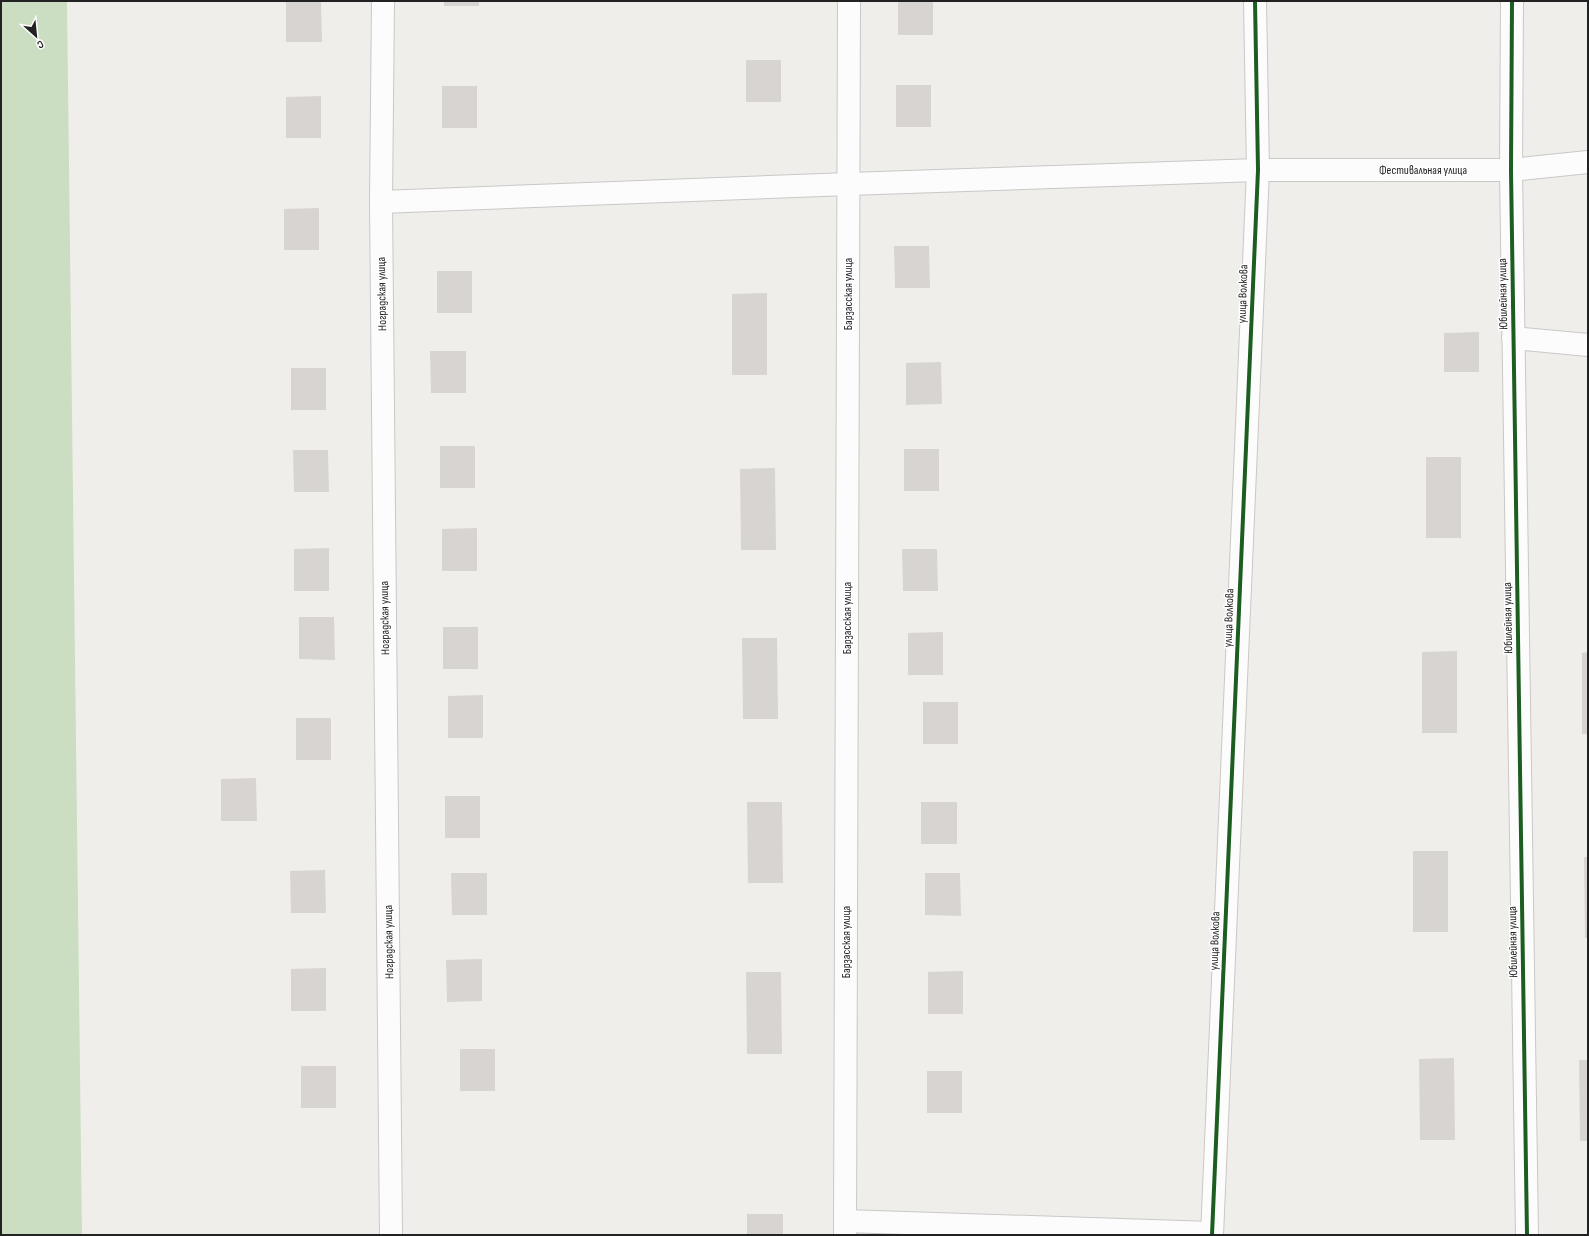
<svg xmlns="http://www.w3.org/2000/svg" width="1589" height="1236" font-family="'Sofia Sans Condensed',sans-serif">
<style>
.forest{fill:#cbdec1}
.building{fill:#d7d4d2}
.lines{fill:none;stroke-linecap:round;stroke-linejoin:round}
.street-casing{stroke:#c9c8c7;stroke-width:24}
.street{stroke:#fdfcfc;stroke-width:22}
.cycleway-casing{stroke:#fff;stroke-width:6}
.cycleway{stroke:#1b5e20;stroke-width:4}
.labels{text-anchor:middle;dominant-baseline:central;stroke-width:3;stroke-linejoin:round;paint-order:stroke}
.street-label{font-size:12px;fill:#222;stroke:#fff}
</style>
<rect width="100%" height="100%" fill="#f0eeeb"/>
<path class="forest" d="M1,1H67L82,1235H1Z"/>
<g class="building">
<path d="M286,1H321L322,42H286Z"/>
<rect x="444" y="1" width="35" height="5"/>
<rect x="898" y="1" width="35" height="34"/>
<rect x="746" y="60" width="35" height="42"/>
<rect x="896" y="85" width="35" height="42"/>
<rect x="442" y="86" width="35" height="42"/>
<path d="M321,96V138H286V97Z"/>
<path d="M319,208V250H284V209Z"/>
<path d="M894,246H929L930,288H895Z"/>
<rect x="437" y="271" width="35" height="42"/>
<path d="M767,293V375H732V294Z"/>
<path d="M1479,332V372H1444V333Z"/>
<path d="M430,351H466V393H431Z"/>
<path d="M941,362L942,404L906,405V363Z"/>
<rect x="291" y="368" width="35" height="42"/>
<rect x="440" y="446" width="35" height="42"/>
<rect x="904" y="449" width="35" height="42"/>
<path d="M293,450H328L329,492H294Z"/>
<rect x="1426" y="457" width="35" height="81"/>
<path d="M775,468L776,550H741L740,469Z"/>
<path d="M477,528V571H442V529Z"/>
<path d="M329,548V591H294V549Z"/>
<path d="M902,549H937L938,591H903Z"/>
<path d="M299,617H334L335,660L299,659Z"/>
<rect x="443" y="627" width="35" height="42"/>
<path d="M943,632V675H908V633Z"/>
<path d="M742,638H777L778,719H743Z"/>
<path d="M1457,651V733H1422V652Z"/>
<path d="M1588,652V734H1582V653Z"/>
<path d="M483,695V738H448V696Z"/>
<rect x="923" y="702" width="35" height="42"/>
<rect x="296" y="718" width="35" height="42"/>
<path d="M256,778L257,821H221V779Z"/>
<rect x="445" y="796" width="35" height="42"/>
<path d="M747,802H782L783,883H748Z"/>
<rect x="921" y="802" width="36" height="42"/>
<rect x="1413" y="851" width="35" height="81"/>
<path d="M1584,857H1588V938H1585Z"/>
<path d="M325,870L326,913H291L290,871Z"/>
<path d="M451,873H487V915H452Z"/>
<path d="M925,873H960L961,916L925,915Z"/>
<path d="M482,959V1001L447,1002L446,960Z"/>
<path d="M326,968V1011H291V969Z"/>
<path d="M963,971V1014H928V972Z"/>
<path d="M746,972H781L782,1054H747Z"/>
<rect x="460" y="1049" width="35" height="42"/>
<path d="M1454,1058L1455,1140H1420L1419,1059Z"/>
<path d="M1579,1060H1588V1141H1580Z"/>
<rect x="301" y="1066" width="35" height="42"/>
<rect x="927" y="1071" width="35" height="42"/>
<rect x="747" y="1214" width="36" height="21"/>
</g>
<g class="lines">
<defs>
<g id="street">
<path d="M383,1L381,202L391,1235"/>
<path d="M1512,1L1511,170L1527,1235"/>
<path d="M381,202L849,184L1258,170H1511L1588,162"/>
<path d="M1513,338L1588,345"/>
<path d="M845,1221L1212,1233"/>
<path d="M845,1235L849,1"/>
<path d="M1212,1235L1258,170L1255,1"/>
</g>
</defs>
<use href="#street" class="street-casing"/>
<use href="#street" class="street"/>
<defs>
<g id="cycleway">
<path d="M1512,1L1511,170L1527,1235"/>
<path d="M1212,1235L1258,170L1255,1"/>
</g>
</defs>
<use href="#cycleway" class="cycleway-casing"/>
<use href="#cycleway" class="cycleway"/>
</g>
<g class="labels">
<g class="street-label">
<text x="1423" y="170">Фестивальная улица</text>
<text transform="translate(382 294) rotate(-91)">Ноградская улица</text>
<text transform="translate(848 294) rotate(-90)">Барзасская улица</text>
<text transform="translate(1243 294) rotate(-88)">улица Волкова</text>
<text transform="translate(1503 294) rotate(-91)">Юбилейная улица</text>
<text transform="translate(385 618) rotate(-91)">Ноградская улица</text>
<text transform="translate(847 618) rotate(-90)">Барзасская улица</text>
<text transform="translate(1229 618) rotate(-88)">улица Волкова</text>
<text transform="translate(1508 618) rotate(-91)">Юбилейная улица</text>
<text transform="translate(1215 941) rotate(-88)">улица Волкова</text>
<text transform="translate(389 942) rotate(-91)">Ноградская улица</text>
<text transform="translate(846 942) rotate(-90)">Барзасская улица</text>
<text transform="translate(1513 942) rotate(-91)">Юбилейная улица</text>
</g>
</g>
<rect width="1589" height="1236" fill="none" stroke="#222222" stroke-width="4"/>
<g transform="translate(36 36) rotate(153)" stroke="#ffffff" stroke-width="3" paint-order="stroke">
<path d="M0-3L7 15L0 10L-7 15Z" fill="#222222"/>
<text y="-6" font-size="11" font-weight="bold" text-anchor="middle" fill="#222222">С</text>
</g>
</svg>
